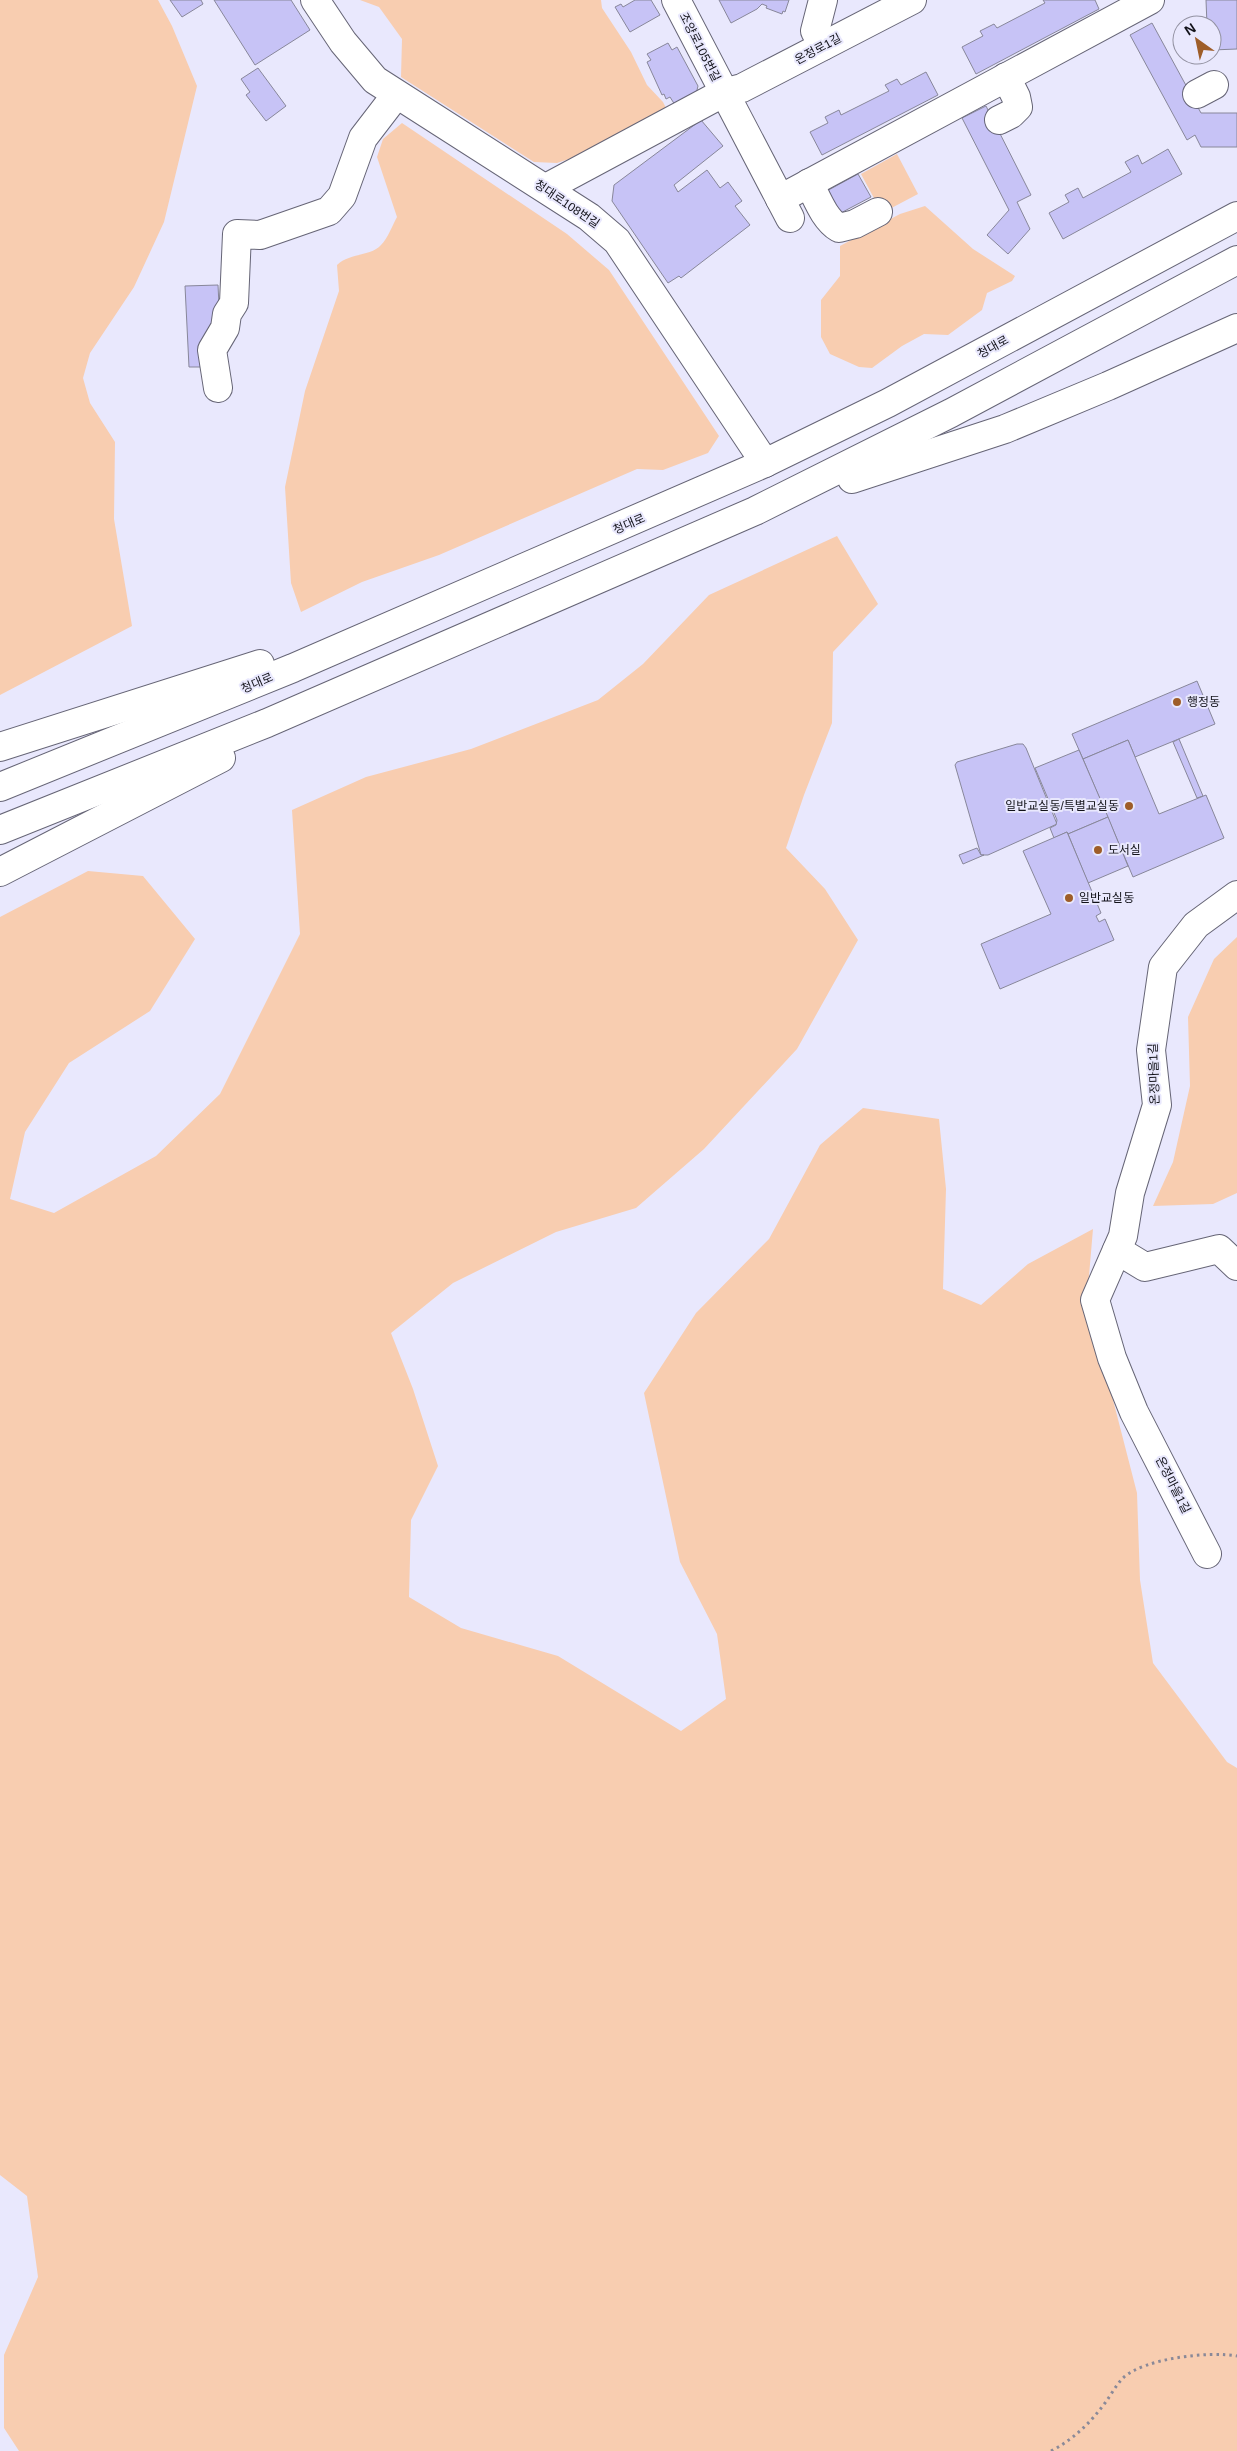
<svg xmlns="http://www.w3.org/2000/svg" width="1237" height="2451" font-family="Arial,'Noto Sans KR',sans-serif">
<style>
.green{fill:#f8cdb0}
.building{fill:#c7c3f6;stroke:#88879a}
.lines{fill:none;stroke-linecap:round;stroke-linejoin:round}
.minor-casing{stroke:#666576;stroke-width:30}
.path{stroke:#8a8998;stroke-width:3;stroke-dasharray:2.5 4;stroke-linecap:butt}
.minor{stroke:#fff;stroke-width:28}
.poi-dot{fill:#9e5d29;stroke:#e9e8fd;stroke-width:2}
.labels{text-anchor:middle;dominant-baseline:central;stroke-width:4;stroke-linejoin:round;paint-order:stroke}
.street-label{font-size:12px;fill:#121219;stroke:#e9e8fd}
.poi-label{font-size:12px;fill:#121219;stroke:#e9e8fd;text-anchor:start}
</style>
<rect width="100%" height="100%" fill="#e9e8fd"/>
<g class="green">
<path d="M0,0H158L172,26L197,86L164,222L134,287L90,353L83,378L90,403L115,442L114,519L132,626L0,695Z"/>
<path d="M360,0H601L602,8L631,52L647,85L663,102L667,110L569,159L557,163L534,162L401,77L402,39L379,7Z"/>
<path d="M402,123L567,234L609,270L719,436L708,453L663,470L637,469L439,555L362,582L301,612L291,583L285,487L305,391L339,291L337,265C349,253 372,256 381,245C388,238 392,226 397,217L377,157L383,139Z"/>
<path d="M897,154L918,194L882,213L861,174Z"/>
<path d="M925,206L973,249L1015,276L1012,281L987,293L982,310L948,335L924,334L902,346L872,368L859,367L830,354L821,337V300L840,276V246L900,214Z"/>
<path d="M837,536L878,604L833,652L832,723L804,795L786,848L825,889L858,940L797,1049L704,1149L636,1208L556,1232L453,1283L391,1333L413,1389L438,1466L411,1520L409,1597L461,1628L558,1656L681,1731L726,1699L717,1634L680,1562L644,1393L696,1313L769,1239L820,1145L863,1108L939,1119L946,1189L943,1289L981,1305L1028,1264L1093,1229L1087,1299L1137,1493L1140,1580L1153,1663L1227,1762L1237,1768V2451H19L4,2428V2355L38,2277L27,2196L0,2175V917L88,871L143,876L195,939L150,1011L69,1063L25,1132L10,1199L54,1213L156,1156L220,1094L300,934L292,810L366,777L471,749L598,700L643,664L709,595Z"/>
<path d="M1237,937V1193L1213,1204L1153,1206L1173,1162L1190,1086L1188,1017L1214,959Z"/>
</g>
<g class="building">
<path d="M170,0H201L203,4L182,17Z"/>
<path d="M214,0H291L310,30L255,65Z"/>
<path d="M635,0H651L660,15L630,32L615,7L621,4L623,7Z"/>
<path d="M719,0H789L785,12L783,11L782,14L766,8L767,6L762,4L757,9L731,23Z"/>
<path d="M1043,0H1095L1099,9L976,74L962,47L983,36L980,31L994,24L997,28L1045,3Z"/>
<path d="M1206,0H1237V49L1212,50V25H1207Z"/>
<path d="M1152,23L1201,113H1237V147H1201L1195,135L1187,140L1130,35Z"/>
<path d="M668,43L672,50L677,47L698,86L696,94L675,105L670,97L666,99L664,94L662,95L647,62L651,60L647,54Z"/>
<path d="M258,68L286,106L266,121L246,95L250,92L241,79Z"/>
<path d="M926,72L938,95L822,155L810,132L828,123L825,117L839,110L841,115L889,91L885,85L897,79L901,85Z"/>
<path d="M986,106L1031,195L1017,202L1030,229L1008,254L987,235L1009,210L962,118Z"/>
<path d="M701,120L723,146L674,185L678,192L707,170L720,188L728,182L742,201L735,206L750,225L681,278L679,276L668,283L612,201L614,185Z"/>
<path d="M1168,149L1182,174L1063,239L1049,213L1069,202L1065,195L1078,188L1083,198L1131,172L1125,162L1138,155L1142,164Z"/>
<path d="M858,174L871,197L835,216L823,193Z"/>
<path d="M218,285L220,326L203,367H189L185,286Z"/>
<path d="M1197,681L1215,724L1135,757L1128,740L1083,759L1072,734Z"/>
<path d="M1179,739L1203,796L1197,798L1173,742Z"/>
<path d="M1128,740L1159,814L1206,795L1224,838L1133,877L1083,759Z"/>
<path d="M1017,744H1023L1026,748L1057,824L988,855H981L955,765L957,762Z"/>
<path d="M1079,750L1108,817L1068,834L1067,832L1054,838L1050,828L1056,825L1057,820L1035,768Z"/>
<path d="M1108,817L1128,866L1088,883L1068,834Z"/>
<path d="M1067,832L1101,913L1096,916L1099,922L1105,919L1114,940L1000,989L981,944L1051,914L1023,851Z"/>
<path d="M977,848L981,855H984L963,864L959,855Z"/>
</g>
<g class="lines">
<defs>
<g id="minor">
<path d="M315,0L343,42L375,80L589,217L617,241L765,463"/>
<path d="M676,0L790,218"/>
<path d="M823,46L815,31L823,0"/>
<path d="M1197,94L1214,85"/>
<path d="M999,120L1011,114L1018,107L1016,97L1006,77"/>
<path d="M809,183C817,198 824,219 839,228L855,224L878,212"/>
<path d="M546,188L723,93L742,88L912,0"/>
<path d="M780,199L1150,0"/>
<path d="M218,388L212,350L225,328L227,314L234,303L237,234L260,235L329,211L342,196L363,138L396,95"/>
<path d="M852,479L1005,429L1108,386L1237,328"/>
<path d="M0,747L260,664"/>
<path d="M0,787L293,668L765,463L888,403L1237,216"/>
<path d="M0,830L267,723L755,511L951,413L1237,260"/>
<path d="M0,872L221,758"/>
<path d="M1117,1250L1145,1267L1219,1249L1237,1266"/>
<path d="M1207,1554L1134,1412L1112,1358L1095,1300L1123,1236L1130,1193L1157,1105L1151,1050L1163,967L1196,925L1237,895"/>
</g>
</defs>
<use href="#minor" class="minor-casing"/>
<path class="path" d="M1051,2451C1074,2439 1090,2423 1105,2403C1111,2395 1116,2385 1123,2378C1144,2358 1210,2351 1237,2356"/>
<use href="#minor" class="minor"/>
</g>
<g class="poi-dot">
<circle cx="1177" cy="702" r="5"/>
<circle cx="1129" cy="806" r="5"/>
<circle cx="1098" cy="850" r="5"/>
<circle cx="1069" cy="898" r="5"/>
</g>
<g class="labels">
<g class="street-label">
<text transform="translate(700 47) rotate(63)">조양로105번길</text>
<text transform="translate(818 49) rotate(-28)">온정로1길</text>
<text transform="translate(567 204) rotate(34)">청대로108번길</text>
<text transform="translate(993 347) rotate(-29)">청대로</text>
<text transform="translate(629 524) rotate(-23)">청대로</text>
<text transform="translate(257 683) rotate(-23)">청대로</text>
<text transform="translate(1154 1074) rotate(-92)">온정마을1길</text>
<text transform="translate(1173 1485) rotate(63)">온정마을1길</text>
</g>
<g class="poi-label">
<text x="1187" y="702">행정동</text>
<text x="1119" y="806" text-anchor="end">일반교실동/특별교실동</text>
<text x="1108" y="850">도서실</text>
<text x="1079" y="898">일반교실동</text>
</g>
</g>
<g transform="translate(1197 40) rotate(327)"><circle r="24" fill="#e9e8fd" stroke="#9392a2"/>
<path d="M0-4L9 19L0 12L-9 19Z" fill="#9e5d29"/>
<text y="-8" font-size="14" font-weight="bold" text-anchor="middle" fill="#121219">N</text>
</g>
</svg>
